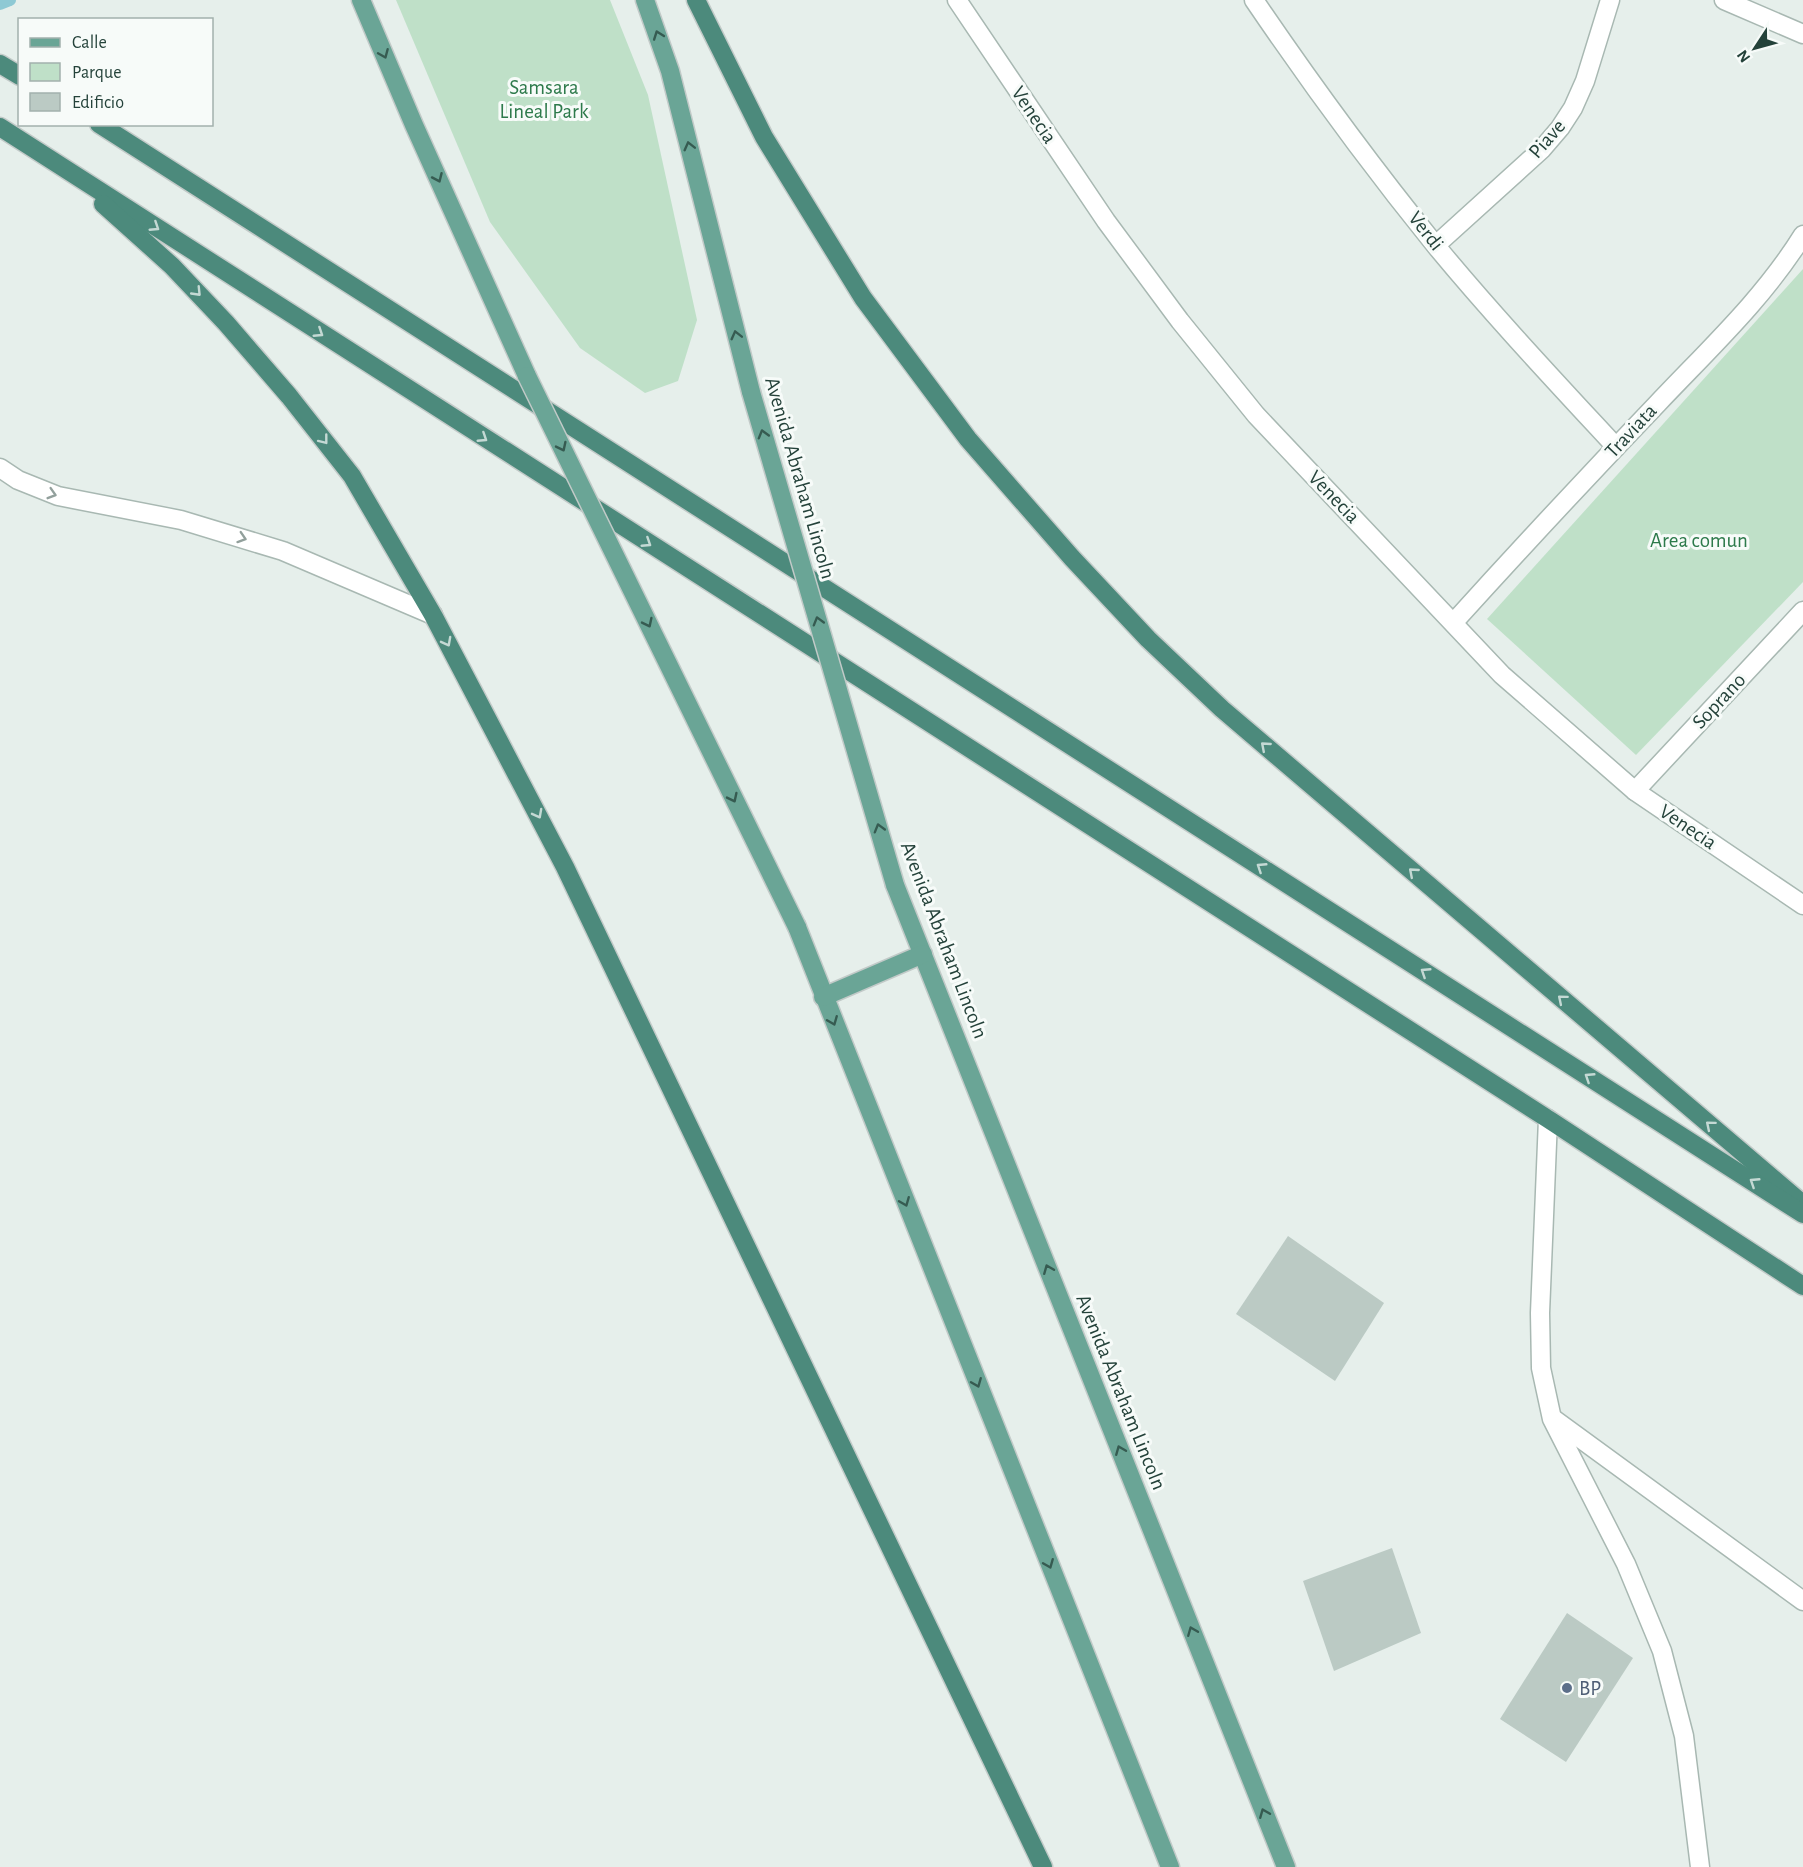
<svg xmlns="http://www.w3.org/2000/svg" width="1803" height="1867" font-family="'Alegreya Sans',sans-serif">
<style>
.green{fill:#bfe0c8}
.lines{fill:none;stroke-linecap:round;stroke-linejoin:round}
.stream{stroke:#8ec9d4;stroke-width:12}
.building{fill:#bbcac4}
.service-casing{stroke:#a8b8b2;stroke-width:21}
.minor-casing{stroke:#a8b8b2;stroke-width:21}
.primary-casing{stroke:#c2cac8;stroke-width:21}
.trunk-casing{stroke:#c2cac8;stroke-width:21}
.service{stroke:#fff;stroke-width:18}
.minor{stroke:#fff;stroke-width:18}
.primary{stroke:#6aa596;stroke-width:18}
.trunk{stroke:#4c8a7c;stroke-width:18}
.primary-bridge-casing{stroke:#c2cac8;stroke-width:21;stroke-linecap:butt}
.primary-bridge{stroke:#6aa596;stroke-width:18}
.oneway{stroke:#365b51}
.oneway2{stroke:#c4d9d4}
.oneway3{stroke:#92a09c}
.service-dot{fill:#5c6f8a;stroke:#f7fbf9;stroke-width:2}
.labels{text-anchor:middle;dominant-baseline:central;stroke-width:6;stroke-linejoin:round;paint-order:stroke}
.park-label{font-size:21px;fill:#2d7a4b;stroke:#f7fbf9}
.street-label{font-size:21px;fill:#24423a;stroke:#f7fbf9}
.service-label{font-size:21px;fill:#4e5e75;stroke:#f7fbf9;text-anchor:start}
</style>
<rect width="100%" height="100%" fill="#e6efeb"/>
<g class="green">
<path d="M396,0H610L648,95L697,320L678,381L645,393L580,348L490,222Z"/>
<path d="M1803,269V582L1636,755L1487,619Z"/>
</g>
<g class="lines">
<path class="stream" d="M0,4L10,0"/>
</g>
<g class="building">
<path d="M1288,1236L1384,1303L1335,1381L1236,1314Z"/>
<path d="M1392,1548L1421,1633L1334,1671L1303,1581Z"/>
<path d="M1567,1613L1633,1658L1566,1762L1500,1719Z"/>
</g>
<g class="lines">
<defs>
<g id="service">
<path d="M1548,1119L1540,1313L1541,1368L1552,1419L1626,1564L1662,1651L1684,1736L1700,1867"/>
<path d="M1555,1420L1803,1601"/>
</g>
<g id="minor">
<path d="M957,0L1106,221L1180,321L1256,415L1502,675L1635,791L1803,905"/>
<path d="M1254,0C1311,84 1372,167 1436,246C1493,315 1555,381 1616,447"/>
<path d="M1724,0L1803,34"/>
<path d="M1436,245L1542,149L1560,128L1573,108L1585,81L1610,0"/>
<path d="M0,468L18,480L58,496L181,520L283,551L433,615"/>
<path d="M1454,622C1521,548 1589,475 1658,403C1709,349 1764,298 1803,235"/>
<path d="M1635,791L1803,611"/>
</g>
<g id="primary">
<path d="M361,0L414,125L527,376"/>
<path d="M645,0L670,71L751,392"/>
<path d="M895,885L1286,1867"/>
<path d="M797,927L1170,1867"/>
<path d="M823,997L923,954"/>
</g>
<g id="trunk">
<path d="M696,0L764,137L863,298L968,439L1072,558L1148,639L1222,709L1797,1199"/>
<path d="M0,64L20,76"/>
<path d="M99,124L1803,1214"/>
<path d="M0,127L1548,1119L1803,1286"/>
<path d="M103,204L172,266L226,323L289,396L352,476L433,615L565,867L1043,1867"/>
</g>
</defs>
<use href="#service" class="service-casing"/>
<use href="#minor" class="minor-casing"/>
<use href="#primary" class="primary-casing"/>
<use href="#trunk" class="trunk-casing"/>
<use href="#service" class="service"/>
<use href="#minor" class="minor"/>
<use href="#primary" class="primary"/>
<use href="#trunk" class="trunk"/>
<defs>
<g id="primary-bridge">
<path d="M527,376L797,927"/>
<path d="M751,392L895,885"/>
</g>
</defs>
<use href="#primary-bridge" class="primary-bridge-casing"/>
<use href="#primary-bridge" class="primary-bridge"/>
</g>
<defs><path id="oneway-chevron" d="M-2-3.5L2.5 0L-2 3.5" fill="none" stroke-width="1.6" stroke-linecap="round" stroke-linejoin="round" transform="scale(1.5)"/></defs>
<g class="oneway">
<use href="#oneway-chevron" transform="translate(658 35) rotate(-110)"/>
<use href="#oneway-chevron" transform="translate(384 54) rotate(67)"/>
<use href="#oneway-chevron" transform="translate(689 146) rotate(-104)"/>
<use href="#oneway-chevron" transform="translate(438 178) rotate(66)"/>
<use href="#oneway-chevron" transform="translate(736 335) rotate(-104)"/>
<use href="#oneway-chevron" transform="translate(763 434) rotate(-106)"/>
<use href="#oneway-chevron" transform="translate(562 447) rotate(64)"/>
<use href="#oneway-chevron" transform="translate(818 621) rotate(-106)"/>
<use href="#oneway-chevron" transform="translate(648 623) rotate(64)"/>
<use href="#oneway-chevron" transform="translate(733 798) rotate(64)"/>
<use href="#oneway-chevron" transform="translate(879 828) rotate(-106)"/>
<use href="#oneway-chevron" transform="translate(833 1021) rotate(68)"/>
<use href="#oneway-chevron" transform="translate(905 1202) rotate(68)"/>
<use href="#oneway-chevron" transform="translate(1048 1269) rotate(-112)"/>
<use href="#oneway-chevron" transform="translate(977 1383) rotate(68)"/>
<use href="#oneway-chevron" transform="translate(1120 1450) rotate(-112)"/>
<use href="#oneway-chevron" transform="translate(1049 1564) rotate(68)"/>
<use href="#oneway-chevron" transform="translate(1192 1631) rotate(-112)"/>
<use href="#oneway-chevron" transform="translate(1264 1813) rotate(-112)"/>
</g>
<g class="oneway2">
<use href="#oneway-chevron" transform="translate(155 227) rotate(33)"/>
<use href="#oneway-chevron" transform="translate(197 292) rotate(46)"/>
<use href="#oneway-chevron" transform="translate(319 333) rotate(33)"/>
<use href="#oneway-chevron" transform="translate(483 438) rotate(33)"/>
<use href="#oneway-chevron" transform="translate(324 440) rotate(52)"/>
<use href="#oneway-chevron" transform="translate(647 543) rotate(33)"/>
<use href="#oneway-chevron" transform="translate(447 642) rotate(62)"/>
<use href="#oneway-chevron" transform="translate(1265 746) rotate(-139)"/>
<use href="#oneway-chevron" transform="translate(538 814) rotate(62)"/>
<use href="#oneway-chevron" transform="translate(1261 867) rotate(-147)"/>
<use href="#oneway-chevron" transform="translate(1413 872) rotate(-139)"/>
<use href="#oneway-chevron" transform="translate(1425 972) rotate(-147)"/>
<use href="#oneway-chevron" transform="translate(1562 999) rotate(-140)"/>
<use href="#oneway-chevron" transform="translate(1589 1077) rotate(-147)"/>
<use href="#oneway-chevron" transform="translate(1710 1125) rotate(-140)"/>
<use href="#oneway-chevron" transform="translate(1754 1182) rotate(-147)"/>
</g>
<g class="oneway3">
<use href="#oneway-chevron" transform="translate(52 494) rotate(17)"/>
<use href="#oneway-chevron" transform="translate(242 538) rotate(18)"/>
</g>
<circle class="service-dot" cx="1567" cy="1688" r="6"/>
<g class="labels">
<g class="park-label">
<text x="544" y="87">Samsara<tspan x="544" dy="24">Lineal Park</tspan></text>
<text x="1699" y="540">Area comun</text>
</g>
<g class="street-label">
<text transform="translate(1034 115) rotate(56)">Venecia</text>
<text transform="translate(1547 139) rotate(-49)">Piave</text>
<text transform="translate(1426 231) rotate(52)">Verdi</text>
<text transform="translate(1631 431) rotate(-47)">Traviata</text>
<text transform="translate(800 478) rotate(74)">Avenida Abraham Lincoln</text>
<text transform="translate(1334 497) rotate(46)">Venecia</text>
<text transform="translate(1719 701) rotate(-47)">Soprano</text>
<text transform="translate(1688 827) rotate(34)">Venecia</text>
<text transform="translate(944 940) rotate(69)">Avenida Abraham Lincoln</text>
<text transform="translate(1121 1392) rotate(68)">Avenida Abraham Lincoln</text>
</g>
<g class="service-label">
<text x="1579" y="1688">BP</text>
</g>
</g>
<rect x="18" y="18" width="195" height="108" fill="#f7fbf9" stroke="#a3b1ad" stroke-width="1.5"/>
<rect x="30" y="38" width="30" height="9" fill="#6aa596" stroke="#a3b1ad" stroke-width="1.5"/>
<text x="72" y="48" font-size="18" fill="#24423a">Calle</text>
<rect x="30" y="63" width="30" height="18" fill="#bfe0c8" stroke="#a3b1ad" stroke-width="1.5"/>
<text x="72" y="78" font-size="18" fill="#24423a">Parque</text>
<rect x="30" y="93" width="30" height="18" fill="#bbcac4" stroke="#a3b1ad" stroke-width="1.5"/>
<text x="72" y="108" font-size="18" fill="#24423a">Edificio</text>
<g transform="translate(1755 48) rotate(234)" stroke="#f7fbf9" stroke-width="4.5" paint-order="stroke">
<path d="M0-4.5L10 22L0 15L-10 22Z" fill="#24423a"/>
<text y="-9" font-size="16" font-weight="bold" text-anchor="middle" fill="#24423a">N</text>
</g>
</svg>
